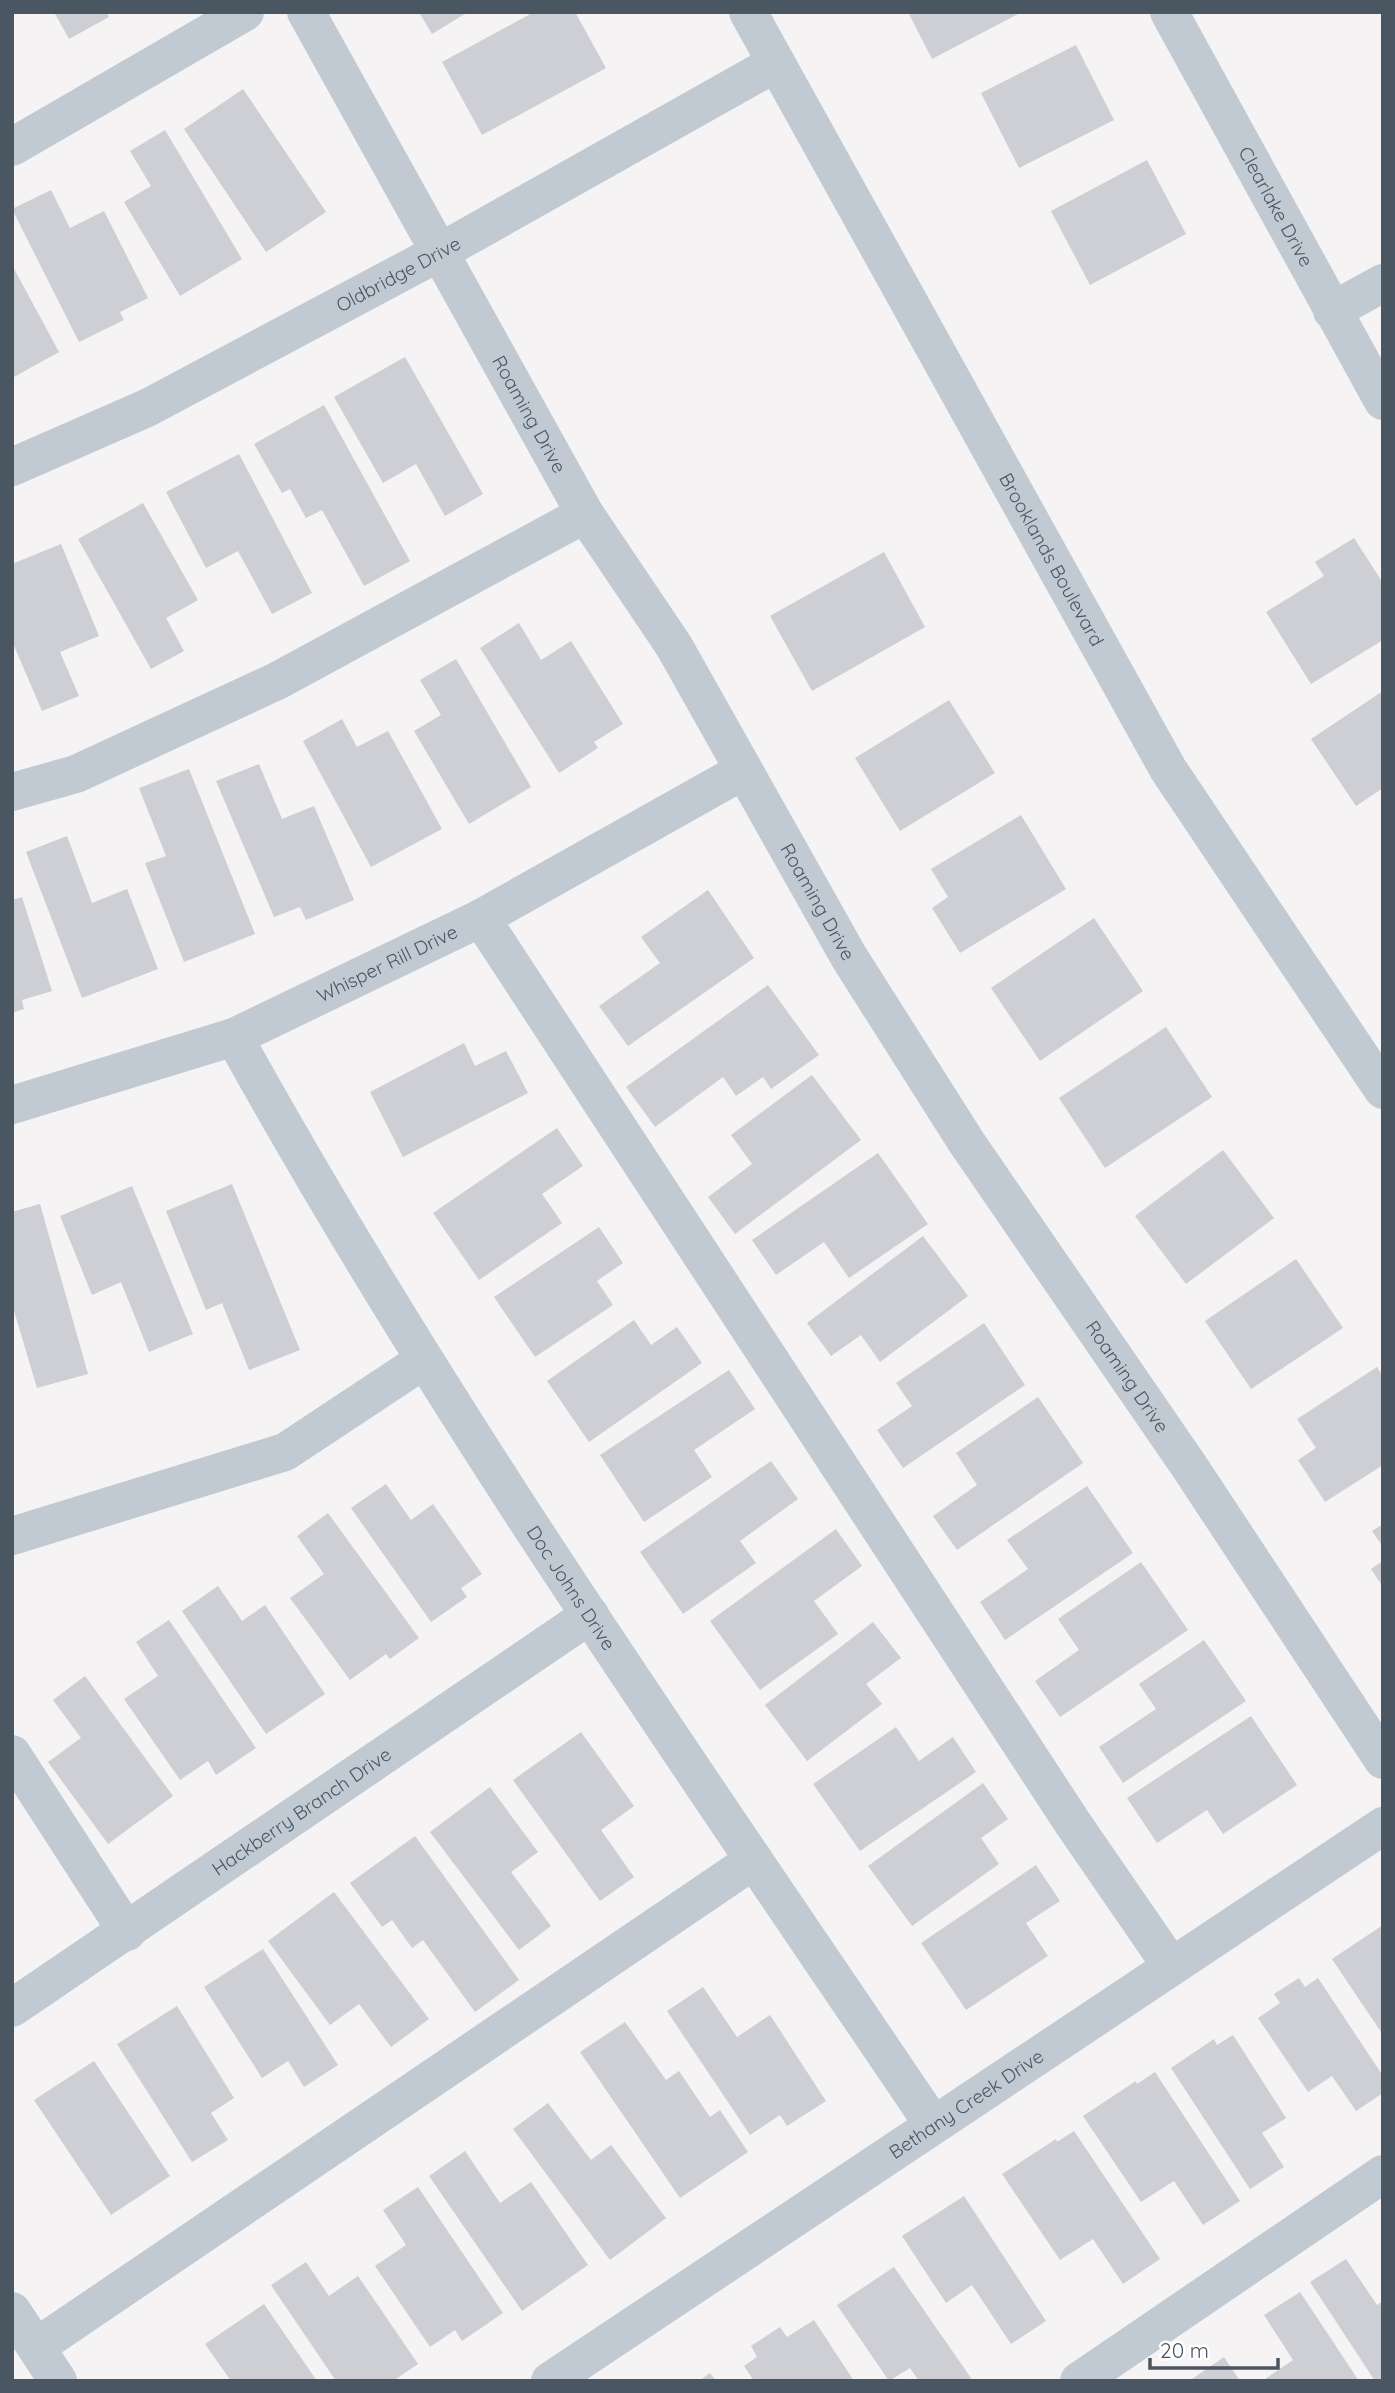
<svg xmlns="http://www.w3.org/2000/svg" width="1395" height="2393" font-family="Quicksand,sans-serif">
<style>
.building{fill:#cdcfd5}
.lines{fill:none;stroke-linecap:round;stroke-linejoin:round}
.minor{stroke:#c1cad2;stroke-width:38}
.labels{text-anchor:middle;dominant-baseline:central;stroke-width:7;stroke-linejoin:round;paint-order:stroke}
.street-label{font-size:19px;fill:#4a5661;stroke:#fff}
</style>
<rect width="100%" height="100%" fill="#f5f3f3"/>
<g class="building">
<path d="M54,12H106L109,17L69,39Z"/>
<path d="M419,12H468L432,34Z"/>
<path d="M534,12H575L606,68L482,135L442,62Z"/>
<path d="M908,12H1022L932,59Z"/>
<path d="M1076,45L1114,120L1019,168L981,93Z"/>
<path d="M243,89L326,212L266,252L184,129Z"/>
<path d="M165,130L242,259L180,296L124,202L151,186L130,151Z"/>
<path d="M1147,160L1186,234L1090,285L1051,211Z"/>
<path d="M51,190L70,228L104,211L148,298L120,312L124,320L79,342L12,209Z"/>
<path d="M12,265L59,352L12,378Z"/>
<path d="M405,357L483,494L445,516L416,464L383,483L334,397Z"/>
<path d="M324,405L410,561L364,586L322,510L306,518L290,489L282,493L254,444Z"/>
<path d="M239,454L312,593L272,614L238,551L206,568L166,492Z"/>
<path d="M143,503L198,600L166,618L184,651L151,669L78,539Z"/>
<path d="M1354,538L1383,583V640L1311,684L1266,612L1324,576L1315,562Z"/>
<path d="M61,544L99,636L60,652L79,696L42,711L12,641V564Z"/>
<path d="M884,552L925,627L812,691L770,616Z"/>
<path d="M519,623L541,660L571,641L623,724L594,742L598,748L559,773L480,648Z"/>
<path d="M456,659L531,787L469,824L414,731L441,715L420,680Z"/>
<path d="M1383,691V788L1356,806L1311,739Z"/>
<path d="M949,700L995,773L900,831L855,758Z"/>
<path d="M342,719L357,747L388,731L442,829L371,867L303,741Z"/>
<path d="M259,764L282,819L314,806L354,900L306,920L300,907L274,917L216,781Z"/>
<path d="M189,769L255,934L184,962L145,863L166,856L139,788Z"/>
<path d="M1021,815L1066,889L960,953L932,908L948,897L931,869Z"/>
<path d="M67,836L92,903L127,889L158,969L82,998L26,852Z"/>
<path d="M708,890L754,958L628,1046L599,1006L660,963L641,937Z"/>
<path d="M22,897L52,991L22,1000L24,1009L12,1013V900Z"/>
<path d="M1094,918L1143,991L1040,1061L991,988Z"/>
<path d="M768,985L819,1055L771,1089L763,1077L736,1096L723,1077L655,1127L626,1087Z"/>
<path d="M1166,1027L1212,1097L1105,1168L1059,1098Z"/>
<path d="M464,1043L475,1066L506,1051L528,1093L403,1157L370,1092Z"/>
<path d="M812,1075L861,1140L735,1234L708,1197L752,1164L731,1135Z"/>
<path d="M557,1128L583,1166L542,1194L562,1223L479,1280L433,1213Z"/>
<path d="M1223,1150L1274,1218L1186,1284L1135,1216Z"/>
<path d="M878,1153L928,1224L849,1278L824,1242L776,1275L752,1240Z"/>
<path d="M232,1184L300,1350L249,1370L222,1303L206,1310L166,1211Z"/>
<path d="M132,1186L193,1334L149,1352L121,1282L92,1295L60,1216Z"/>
<path d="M40,1204L88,1374L37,1388L12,1304V1212Z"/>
<path d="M599,1227L623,1263L597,1281L613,1305L535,1357L494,1297Z"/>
<path d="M923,1236L968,1296L880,1362L861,1335L831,1356L807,1323Z"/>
<path d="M1296,1259L1343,1328L1251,1389L1205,1321Z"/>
<path d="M634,1320L651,1345L677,1327L702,1363L589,1442L547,1381Z"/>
<path d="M984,1323L1025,1385L903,1468L877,1430L912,1406L896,1383Z"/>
<path d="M1377,1367L1383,1376V1465L1325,1502L1298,1460L1316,1448L1297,1419Z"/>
<path d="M729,1370L755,1409L694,1450L712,1477L644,1522L600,1455Z"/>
<path d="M1038,1397L1083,1463L957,1550L933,1516L977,1485L956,1453Z"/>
<path d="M771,1461L798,1499L740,1541L756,1563L683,1614L640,1552Z"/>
<path d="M386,1484L411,1520L433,1504L482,1574L461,1588L467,1597L431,1622L351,1508Z"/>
<path d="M1087,1486L1133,1553L1005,1640L980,1602L1028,1569L1007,1540Z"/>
<path d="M328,1513L419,1638L390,1659L386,1654L350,1680L290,1598L324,1574L297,1536Z"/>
<path d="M1383,1524V1547L1372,1531Z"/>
<path d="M836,1529L862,1566L814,1601L838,1634L760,1690L710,1621Z"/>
<path d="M1383,1561V1587L1371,1569Z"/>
<path d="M1141,1562L1188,1630L1060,1717L1035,1681L1079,1650L1058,1619Z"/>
<path d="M218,1586L242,1621L265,1605L325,1694L266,1734L182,1611Z"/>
<path d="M169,1620L256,1748L216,1775L208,1761L180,1780L124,1699L158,1676L136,1642Z"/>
<path d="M873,1622L901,1658L866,1684L882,1704L807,1761L765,1705Z"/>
<path d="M1204,1640L1246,1701L1123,1783L1099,1747L1156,1709L1139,1684Z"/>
<path d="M85,1676L173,1796L108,1844L48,1762L81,1738L53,1700Z"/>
<path d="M1251,1716L1297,1785L1223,1834L1207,1810L1157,1843L1127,1798Z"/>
<path d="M896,1727L919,1761L953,1737L976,1772L860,1851L813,1784Z"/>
<path d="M581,1732L634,1806L601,1830L634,1877L600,1901L513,1780Z"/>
<path d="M983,1783L1008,1819L981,1838L999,1864L912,1926L868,1866Z"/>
<path d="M490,1787L538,1852L511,1872L551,1926L519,1950L430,1832Z"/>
<path d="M415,1836L519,1980L475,2012L423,1940L412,1948L392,1920L382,1927L350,1883Z"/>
<path d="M1036,1865L1060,1901L1026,1923L1048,1956L966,2010L921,1943Z"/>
<path d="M334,1892L429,2019L391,2047L359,2004L330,2025L268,1941Z"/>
<path d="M1383,1925V2035L1332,1959Z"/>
<path d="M263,1949L338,2065L304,2087L288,2061L262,2078L204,1987Z"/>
<path d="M1299,1978L1305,1987L1318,1978L1383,2076V2093L1356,2111L1332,2076L1308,2092L1258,2018L1280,2003L1274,1994Z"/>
<path d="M703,1987L737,2037L770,2015L826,2101L787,2126L780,2115L750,2135L667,2011Z"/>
<path d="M177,2006L234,2098L211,2113L228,2140L192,2162L117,2044Z"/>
<path d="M625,2022L666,2080L679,2071L710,2117L720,2110L748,2152L680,2198L580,2052Z"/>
<path d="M1233,2035L1286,2118L1262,2133L1284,2167L1250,2189L1171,2068L1214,2039L1217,2045Z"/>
<path d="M94,2061L170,2176L111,2215L34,2100Z"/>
<path d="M1155,2072L1240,2201L1203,2225L1174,2181L1141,2202L1083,2116L1136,2081L1137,2084Z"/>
<path d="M548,2103L591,2160L611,2145L666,2218L610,2260L513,2129Z"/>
<path d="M1074,2131L1160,2259L1123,2284L1093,2239L1060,2260L1002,2174L1056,2139L1057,2142Z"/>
<path d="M465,2151L500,2203L531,2182L588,2265L522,2311L429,2176Z"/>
<path d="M418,2187L503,2313L462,2341L455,2330L430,2347L375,2266L406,2245L383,2210Z"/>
<path d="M964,2196L1046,2321L1011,2344L972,2285L946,2303L902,2236Z"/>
<path d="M1346,2259L1377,2305L1383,2301V2381H1375L1310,2282Z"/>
<path d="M306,2262L329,2296L358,2276L418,2364L393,2381H336L271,2285Z"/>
<path d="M894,2267L971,2378L967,2381H919L910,2368L889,2381L837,2305Z"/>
<path d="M1300,2292L1359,2381H1262L1293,2360L1264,2315Z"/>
<path d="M264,2304L317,2381H231L205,2344Z"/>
<path d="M814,2320L854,2381H754L744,2366L757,2357L751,2346L780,2327L787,2337Z"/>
<path d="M1224,2357L1240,2381H1189Z"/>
<path d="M710,2373L716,2381H699Z"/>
</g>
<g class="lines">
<g class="minor">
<path id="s1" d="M306,12L585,514L674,646L849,957L967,1143L1189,1466L1383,1760"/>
<path id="s2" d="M748,12L1168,769L1383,1090"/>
<path id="s3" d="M1169,12L1383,401"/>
<path d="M12,147L245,12"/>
<path d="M1332,311L1383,283"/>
<path id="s4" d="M12,467L147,408L440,252L776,63"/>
<path d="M12,792L76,774L277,681L585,514"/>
<path d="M481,918L1072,1822L1171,1966"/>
<path id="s5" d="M234,1037C442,1413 692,1767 932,2123"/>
<path id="s6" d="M12,1105L234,1037L481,918L743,771"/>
<path d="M12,1536L285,1452L424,1360"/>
<path d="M12,1754L127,1932"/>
<path id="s7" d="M12,2008L590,1615"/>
<path d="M12,2311L58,2381"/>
<path d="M36,2347L754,1860"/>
<path id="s8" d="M550,2381L1383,1826"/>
<path d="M1079,2381L1383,2174"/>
</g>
</g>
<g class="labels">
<g class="street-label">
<text stroke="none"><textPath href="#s3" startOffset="222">Clearlake Drive</textPath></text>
<text stroke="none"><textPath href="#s4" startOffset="432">Oldbridge Drive</textPath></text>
<text stroke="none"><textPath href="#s1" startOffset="460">Roaming Drive</textPath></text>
<text stroke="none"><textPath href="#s2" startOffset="626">Brooklands Boulevard</textPath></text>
<text stroke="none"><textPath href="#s1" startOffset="1027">Roaming Drive</textPath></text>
<text stroke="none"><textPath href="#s6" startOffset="402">Whisper Rill Drive</textPath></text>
<text stroke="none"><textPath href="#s1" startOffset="1594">Roaming Drive</textPath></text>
<text stroke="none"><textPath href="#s5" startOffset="646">Doc Johns Drive</textPath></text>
<text stroke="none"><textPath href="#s7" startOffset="350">Hackberry Branch Drive</textPath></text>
<text stroke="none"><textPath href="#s8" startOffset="500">Bethany Creek Drive</textPath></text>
</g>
</g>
<rect width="1395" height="2393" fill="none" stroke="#4a5661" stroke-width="28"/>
<path d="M1150 2358v10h128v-10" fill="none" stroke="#4a5661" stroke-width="3.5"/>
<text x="1160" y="2358" font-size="21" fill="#4a5661" stroke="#ffffff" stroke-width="5" paint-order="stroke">20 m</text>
</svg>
